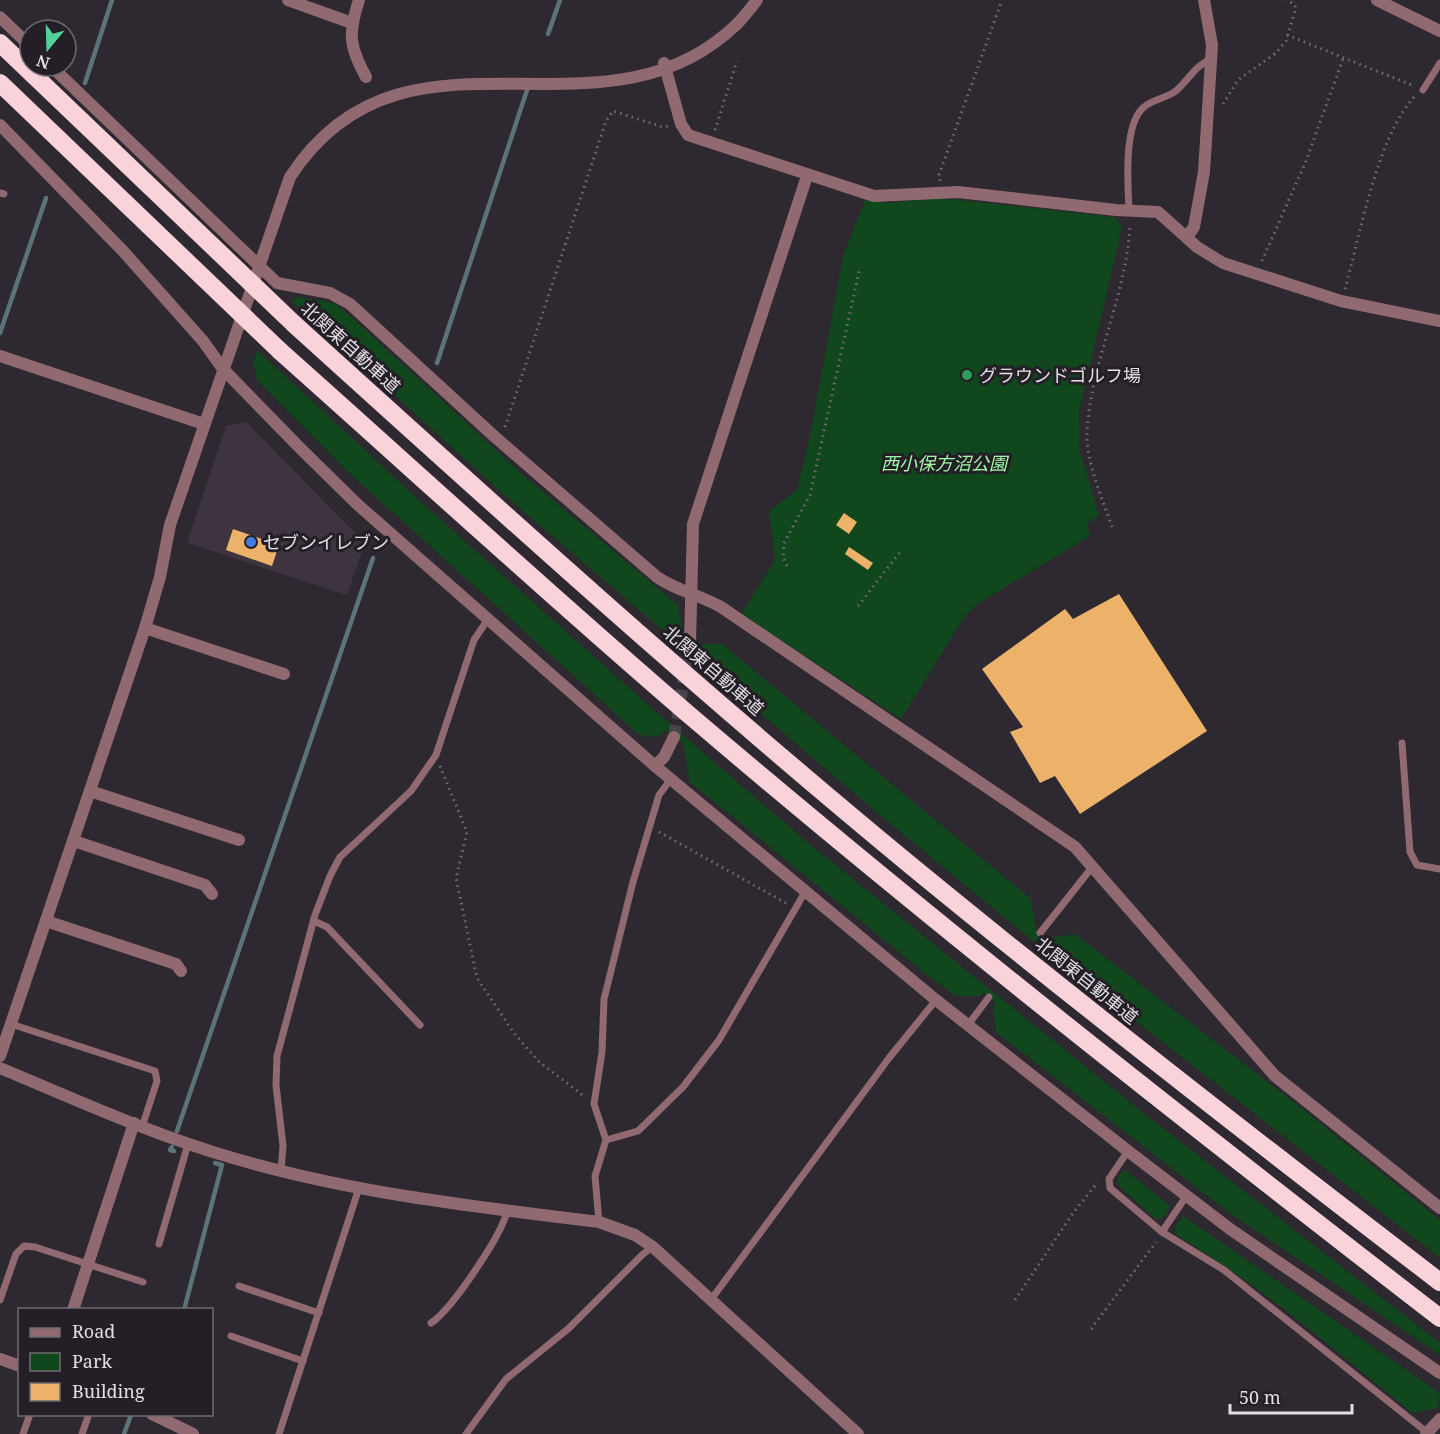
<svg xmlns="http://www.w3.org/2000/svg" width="1440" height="1434" font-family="'Noto Serif','Noto Sans JP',serif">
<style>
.built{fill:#3d3440}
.green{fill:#11471c}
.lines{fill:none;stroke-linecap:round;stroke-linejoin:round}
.stream{stroke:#5a7477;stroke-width:4.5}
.building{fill:#ecb269}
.minor-tunnel{stroke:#49434b;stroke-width:12;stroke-dasharray:12 6;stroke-linecap:butt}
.path{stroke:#736d74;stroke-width:3;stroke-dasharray:1.5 4.5;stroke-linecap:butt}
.service{stroke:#906971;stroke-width:7}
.minor{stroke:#906971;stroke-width:12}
.tertiary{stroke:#906971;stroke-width:12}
.motorway{stroke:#fad2da;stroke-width:18}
.motorway-bridge{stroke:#fad2da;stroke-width:18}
.leisure-dot{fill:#2e9e5b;stroke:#241e26;stroke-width:2}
.shop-dot{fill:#3f7fe0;stroke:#241e26;stroke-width:2}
.labels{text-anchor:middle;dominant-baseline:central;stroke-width:6;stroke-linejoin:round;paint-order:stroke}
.street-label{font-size:18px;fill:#e2dee3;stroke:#241e26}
.poi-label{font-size:18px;fill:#e2dee3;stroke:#241e26;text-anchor:start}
.park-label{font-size:18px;font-style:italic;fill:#9efaa7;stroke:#241e26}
</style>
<rect width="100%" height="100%" fill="#2e2830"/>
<path class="built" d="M246,422L365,543L347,595L187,543L226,426Z"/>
<g class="green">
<path d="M939,198L1115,217L1122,228L1079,412L1080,451L1099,516L1087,523L1090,536L976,605L965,616L901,719L741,614L775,560L769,511L797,490L808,446L844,253L865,200L890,203Z"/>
<path d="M298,297L334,303L349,315L524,476L678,605L683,631L681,638L701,649L702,644H722L1031,899L1036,929L1046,939L1075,934L1304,1110L1440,1220V1258L1039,946L881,816L510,500L291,301Z"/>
<path d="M258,351L421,502L655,711L807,842L1137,1108L1440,1343V1355L1227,1211L996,1032L993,1008L995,1002L983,992L979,996H956L932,979L690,782L683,743L664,730L661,735L646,737L637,733L348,472L257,380L253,361Z"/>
<path d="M1124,1169L1170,1206L1165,1216L1157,1220L1119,1186L1117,1180Z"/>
<path d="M1183,1216L1440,1393L1437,1408L1412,1413C1335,1350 1261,1285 1176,1235L1175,1227Z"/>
</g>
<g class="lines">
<g class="stream">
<path d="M548,34L560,0"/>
<path d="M85,83L112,0"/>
<path d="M0,333L46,198"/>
<path d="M437,363L528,87"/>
<path d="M177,1131L373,558"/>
<path d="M172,1147L170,1150L174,1151"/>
<path d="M184,1310L222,1165L215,1163"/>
<path d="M124,1434L131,1415"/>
</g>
</g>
<g class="building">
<path d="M844,513L857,522L849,534L836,525Z"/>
<path d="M233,529L279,545L272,566L226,550Z"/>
<path d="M849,547L873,563L868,570L845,554Z"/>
<path d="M1119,594L1207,731L1080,814L1055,776L1040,783L1010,732L1023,727L982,669L1065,609L1073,619Z"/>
</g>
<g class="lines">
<path class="minor-tunnel" d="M674,737L690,643"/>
<g class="path">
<path d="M1287,35L1414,86"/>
<path d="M1223,104L1238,80L1276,53L1286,41L1296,8L1294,4L1286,0"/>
<path d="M715,130L737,61"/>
<path d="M940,181L939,175L1002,0"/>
<path d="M1262,261L1306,161L1344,56"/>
<path d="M1345,289C1360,235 1377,138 1414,97"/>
<path d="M505,427L606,121L613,111L663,127L669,126"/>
<path d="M1112,527C1103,501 1086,461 1087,434C1090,363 1127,295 1130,224"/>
<path d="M787,566L783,558L784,543L810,495L860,267"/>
<path d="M858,606L900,552"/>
<path d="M440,766L467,832L456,878L477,978L514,1033L538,1061L585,1097"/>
<path d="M659,832L786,903"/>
<path d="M1015,1300L1073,1213L1098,1182"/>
<path d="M1091,1329L1156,1242"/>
</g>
<g class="service">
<path d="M1423,90L1440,63"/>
<path d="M0,193L4,194"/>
<path d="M1129,210C1128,185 1123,124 1144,107C1153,99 1168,98 1177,90C1189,79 1196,65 1211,59"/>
<path d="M1402,743L1410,852L1417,865L1440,869"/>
<path d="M314,921L327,927L420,1025"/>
<path d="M1040,933L1093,866"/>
<path d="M11,1024L155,1071L157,1081L142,1127"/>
<path d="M968,1025L989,997"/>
<path d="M606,1140L638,1131L683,1087L719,1040L805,892"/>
<path d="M1128,1151L1109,1179L1110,1188L1162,1232L1224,1270L1429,1434"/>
<path d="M281,1171L283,1146L276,1085L277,1056L315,915L330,876L340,857L411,791L436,755L474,640L488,619"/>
<path d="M599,1222L595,1176L606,1140L594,1104L602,1052L604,999L633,882L659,795L671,779"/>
<path d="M1162,1232L1187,1195"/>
<path d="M159,1244L188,1144"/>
<path d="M239,1286L319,1313"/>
<path d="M0,1300L16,1254L24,1246L35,1247L143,1282"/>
<path d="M710,1301L889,1058L936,1000"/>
<path d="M431,1323C452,1309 502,1235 507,1211"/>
<path d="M231,1336L303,1361"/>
<path d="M23,1434L30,1414"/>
<path d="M82,1434L89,1414"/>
<path d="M279,1434L359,1188"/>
<path d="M466,1434L506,1379L568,1329L643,1254L653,1247"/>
</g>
<g class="minor">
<path d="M288,0L352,23"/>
<path d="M359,0C348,34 349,46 366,77"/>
<path d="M1377,0L1440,31"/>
<path d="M0,17L30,46"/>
<path d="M664,63L681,124L688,135L874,196L958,192L1116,210L1158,212L1197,247L1223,263L1341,301L1440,321"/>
<path d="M51,66L277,283L330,293L350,304L495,437L657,577C677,591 700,595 721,607L1075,847L1275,1076L1440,1208"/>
<path d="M1187,237L1194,227L1204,172L1212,45L1204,0"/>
<path d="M0,356L204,424"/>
<path d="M145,628L284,674"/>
<path d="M690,643L693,524L807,176"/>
<path d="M655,766L664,757L674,737"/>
<path d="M90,791L239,840"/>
<path d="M74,841L205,885L212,894"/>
<path d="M46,921L176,964L181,971"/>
<path d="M0,1068C77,1100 153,1135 233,1158C352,1193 476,1207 599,1222L635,1235L653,1247L858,1434"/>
<path d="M73,1310L134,1123"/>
<path d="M0,1359L20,1366"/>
<path d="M152,1414L193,1434"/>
<path d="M1426,1434L1440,1419"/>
</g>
<g class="tertiary">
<path d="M0,125L123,251L203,341L223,369L300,448L357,504L655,766L936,1000L1128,1151L1230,1229L1440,1373"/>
<path d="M0,1056L145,628L160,577L170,525L290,177C405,0 601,156 737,24C744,17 751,8 757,0"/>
</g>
<g class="motorway">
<path d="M294,324C496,507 698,690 909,864C1083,1007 1261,1145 1440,1282"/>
<path d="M280,351C418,474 554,599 694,719C937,926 1188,1123 1440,1318"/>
</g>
<g class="motorway-bridge">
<path d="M0,43L294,324"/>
<path d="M0,83L280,351"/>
</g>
</g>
<circle class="leisure-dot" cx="967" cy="375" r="6"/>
<circle class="shop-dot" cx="251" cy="542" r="6"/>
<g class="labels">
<g class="street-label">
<text transform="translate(351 347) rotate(42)">北関東自動車道</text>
<text transform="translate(714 670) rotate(41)">北関東自動車道</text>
<text transform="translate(1087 980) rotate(39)">北関東自動車道</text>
</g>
<g class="poi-label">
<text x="979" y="375">グラウンドゴルフ場</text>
<text x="263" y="542">セブンイレブン</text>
</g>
<g class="park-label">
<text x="944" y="463">西小保方沼公園</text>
</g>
</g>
<rect x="18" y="1308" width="195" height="108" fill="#241e26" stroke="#706b72" stroke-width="1.5"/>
<rect x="30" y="1328" width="30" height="9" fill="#906971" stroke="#706b72" stroke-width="1.5"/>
<text x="72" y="1338" font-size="18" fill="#e2dee3">Road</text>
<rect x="30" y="1353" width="30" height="18" fill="#11471c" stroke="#706b72" stroke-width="1.5"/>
<text x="72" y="1368" font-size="18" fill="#e2dee3">Park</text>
<rect x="30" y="1383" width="30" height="18" fill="#ecb269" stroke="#706b72" stroke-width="1.5"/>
<text x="72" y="1398" font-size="18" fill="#e2dee3">Building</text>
<g transform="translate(48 48) rotate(199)"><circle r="28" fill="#241e26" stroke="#706b72" stroke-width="1.5"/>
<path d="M0-4.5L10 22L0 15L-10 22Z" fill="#51d397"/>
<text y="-9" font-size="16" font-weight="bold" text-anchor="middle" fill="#e2dee3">N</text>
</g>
<path d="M1230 1404v9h122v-9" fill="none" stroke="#e2dee3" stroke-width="3"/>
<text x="1239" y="1404" font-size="18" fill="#e2dee3" stroke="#241e26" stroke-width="4.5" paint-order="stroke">50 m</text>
</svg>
